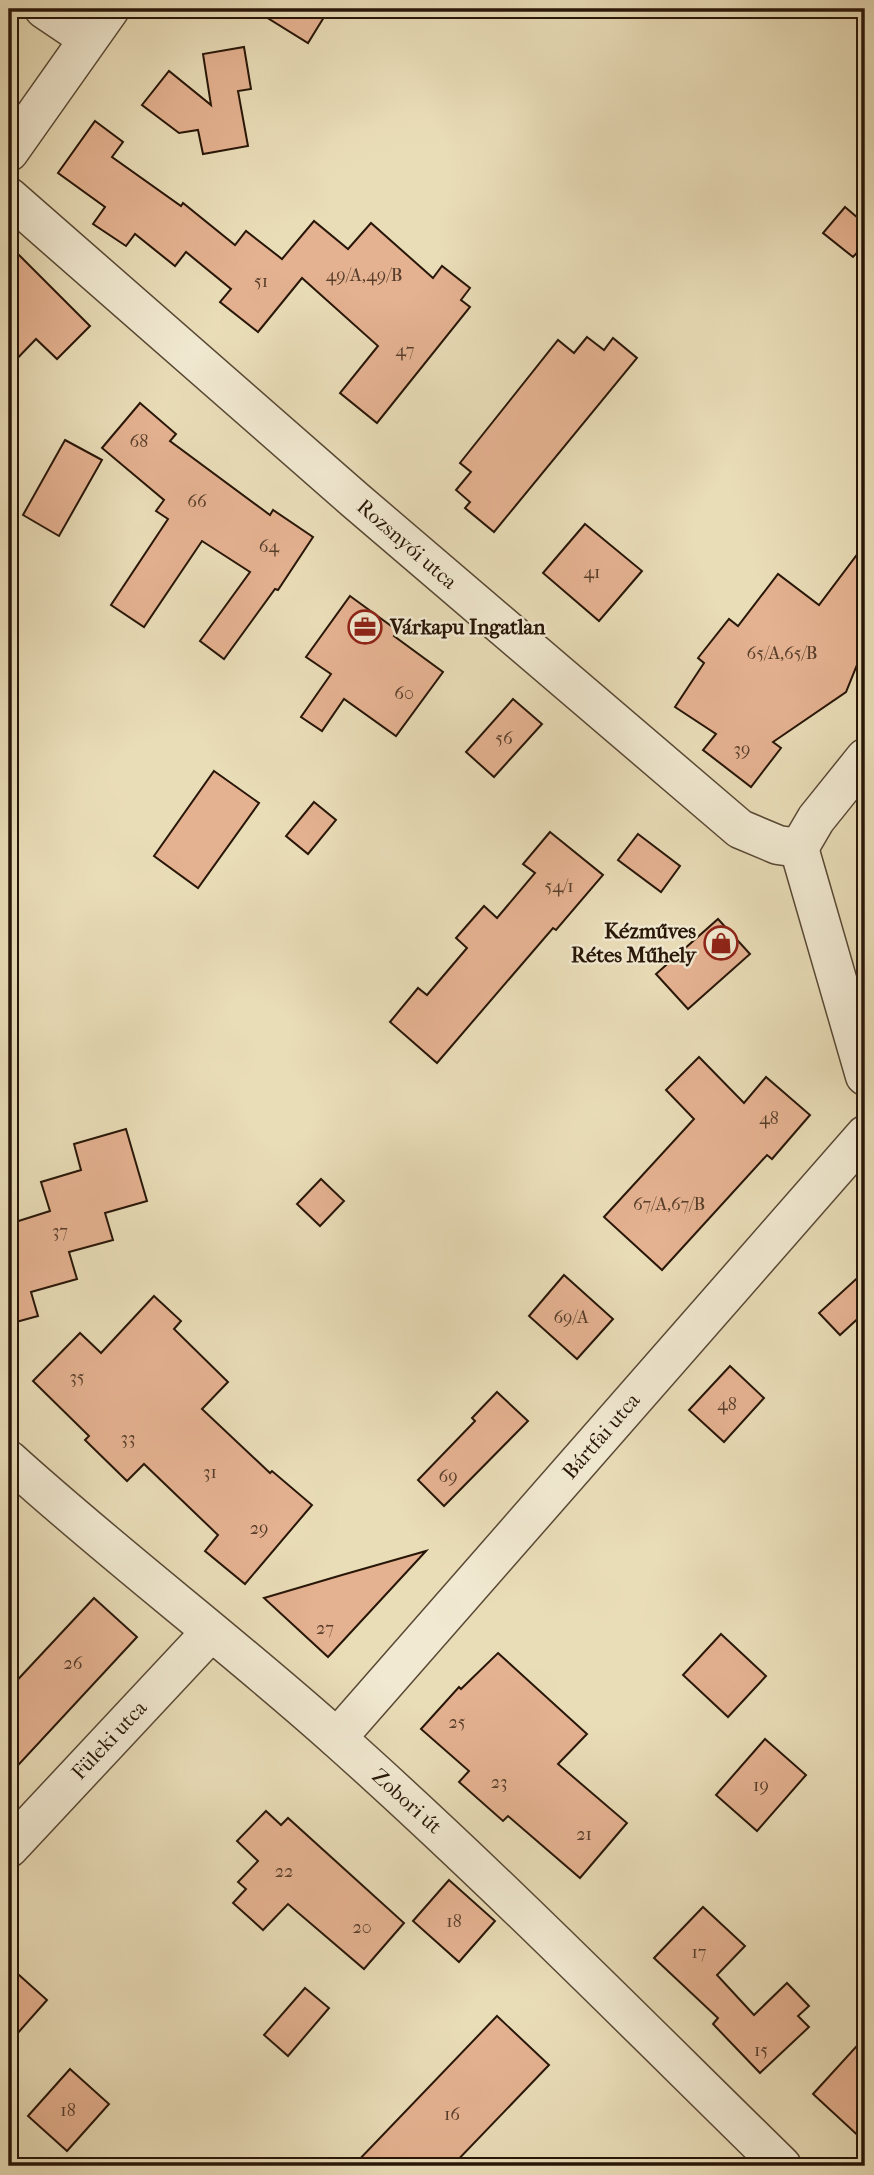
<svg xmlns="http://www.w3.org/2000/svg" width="874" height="2175" font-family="'IM FELL French Canon',serif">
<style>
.building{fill:#e5b291;stroke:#281608;stroke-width:2}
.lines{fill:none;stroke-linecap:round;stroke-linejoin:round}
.minor-casing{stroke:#584834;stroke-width:41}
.minor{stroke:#f1e9d1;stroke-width:38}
.labels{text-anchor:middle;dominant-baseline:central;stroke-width:5;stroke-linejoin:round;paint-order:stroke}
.number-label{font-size:18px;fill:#573d2a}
.street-label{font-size:21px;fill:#281608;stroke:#f1e9d1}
.poi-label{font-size:21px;font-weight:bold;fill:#281608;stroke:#f1e9d1;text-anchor:start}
</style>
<rect width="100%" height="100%" fill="#e9ddb8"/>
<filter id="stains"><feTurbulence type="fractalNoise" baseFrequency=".00286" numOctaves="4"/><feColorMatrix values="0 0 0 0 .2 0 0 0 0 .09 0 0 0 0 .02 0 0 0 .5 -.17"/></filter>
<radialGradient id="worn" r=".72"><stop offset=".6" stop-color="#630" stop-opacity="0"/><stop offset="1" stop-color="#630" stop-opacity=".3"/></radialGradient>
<g class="building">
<path d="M253,9H329L308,43Z"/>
<path d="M244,47L251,89L238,91L248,146L203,154L198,130L179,133L142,105L169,71L211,105L203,54Z"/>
<path d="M95,121L123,142L112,157L181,206L183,203L235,245L246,231L282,259L314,221L348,249L371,223L433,278L442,266L470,288L461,300L470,307L377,423L340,393L378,346L302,278L258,332L220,302L231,289L186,252L175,266L135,234L126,246L93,224L105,207L58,173Z"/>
<path d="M845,207L865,224V244L853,257L823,233Z"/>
<path d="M9,245L90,326L57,359L36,339L9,367Z"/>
<path d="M587,337L604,350L613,338L637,358L494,532L465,508L470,502L456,490L471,472L460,463L558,340L574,353Z"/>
<path d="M140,403L176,434L170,441L270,515L273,510L313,537L278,590L275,589L224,659L200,641L250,572L202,541L144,627L111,605L168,519L156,511L164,500L102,448Z"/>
<path d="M65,440L102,460L59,536L23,515Z"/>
<path d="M585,524L642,571L599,621L543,573Z"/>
<path d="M865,544V645L846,692L773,742L781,748L751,787L703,750L716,734L675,707L704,663L698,658L729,619L738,626L778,574L819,605Z"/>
<path d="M350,596L398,631L394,636L443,672L396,736L344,699L322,731L301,717L331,674L306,657Z"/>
<path d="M513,699L542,724L494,777L466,752Z"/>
<path d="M214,771L259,803L198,888L154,856Z"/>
<path d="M314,802L336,820L308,854L286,836Z"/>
<path d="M550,832L603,875L556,930L553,928L437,1063L390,1022L418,988L427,995L467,948L456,938L484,906L497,918L535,873L523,864Z"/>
<path d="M638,834L680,866L661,892L618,860Z"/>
<path d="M718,919L750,954L688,1009L656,974Z"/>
<path d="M699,1057L744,1103L766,1077L810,1115L772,1159L767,1155L662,1270L604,1217L694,1119L666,1090Z"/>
<path d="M126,1129L147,1201L105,1213L113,1240L69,1252L77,1279L31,1292L38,1316L9,1324V1224L50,1211L41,1182L81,1170L74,1144Z"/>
<path d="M321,1179L344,1201L320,1226L297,1204Z"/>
<path d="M865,1271V1312L840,1335L819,1313Z"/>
<path d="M564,1275L613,1319L577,1359L529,1316Z"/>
<path d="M154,1296L181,1321L174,1329L228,1382L202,1409L270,1473L272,1471L312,1505L245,1584L205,1551L218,1535L144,1464L127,1481L85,1440L89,1436L33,1381L80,1333L101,1353Z"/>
<path d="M730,1366L764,1398L724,1442L689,1410Z"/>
<path d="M497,1392L528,1421L444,1506L418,1480L475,1421L472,1418Z"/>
<path d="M426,1551L328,1657L264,1598L342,1575Z"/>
<path d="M94,1598L137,1637L9,1775V1689Z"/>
<path d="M721,1634L766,1676L728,1717L683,1675Z"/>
<path d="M498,1653L587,1734L558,1764L627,1823L580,1878L508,1816L503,1821L459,1782L469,1771L421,1729L459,1687L461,1689Z"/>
<path d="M765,1739L806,1775L757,1831L716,1795Z"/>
<path d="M266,1811L281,1825L288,1818L404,1923L364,1969L288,1904L263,1930L233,1903L246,1889L238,1882L258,1861L237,1841Z"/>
<path d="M449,1880L495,1921L459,1962L413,1921Z"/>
<path d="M703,1907L745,1946L717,1975L754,2015L787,1983L809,2006L798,2016L809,2027L760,2073L713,2024L718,2018L654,1958Z"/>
<path d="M9,1966L47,2000L9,2043Z"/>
<path d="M305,1988L329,2008L288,2056L264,2035Z"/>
<path d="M497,2016L549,2065L452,2166H353Z"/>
<path d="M865,2037V2142L813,2094Z"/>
<path d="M70,2069L109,2104L67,2151L28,2116Z"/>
</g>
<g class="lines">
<defs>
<g id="minor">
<path d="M44,9L87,38"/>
<path d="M9,152L110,9"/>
<path d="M9,197L355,500L740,829L778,845L799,848"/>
<path d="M799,848L865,1076"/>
<path d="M799,848L816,819L865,758"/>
<path d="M9,1460C116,1557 232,1644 340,1741C492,1877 636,2023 782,2166"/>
<path d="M337,1738L865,1135"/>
<path d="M9,1848L210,1633"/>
</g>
</defs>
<use href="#minor" class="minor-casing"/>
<use href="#minor" class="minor"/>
</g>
<defs>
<symbol id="office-ring" viewBox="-11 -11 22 22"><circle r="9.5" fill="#f1e9d1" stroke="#8f2418" stroke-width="1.5"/><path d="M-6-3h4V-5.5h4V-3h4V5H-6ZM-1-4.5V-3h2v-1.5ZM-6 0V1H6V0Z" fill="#8f2418"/></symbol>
<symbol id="shop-ring" viewBox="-11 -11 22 22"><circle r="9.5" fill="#f1e9d1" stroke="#8f2418" stroke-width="1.5"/><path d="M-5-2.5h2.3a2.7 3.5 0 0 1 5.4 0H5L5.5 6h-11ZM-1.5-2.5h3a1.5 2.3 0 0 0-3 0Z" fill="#8f2418"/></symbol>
</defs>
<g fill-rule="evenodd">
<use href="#office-ring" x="346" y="608" width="38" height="38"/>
<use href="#shop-ring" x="702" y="924" width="38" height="38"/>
</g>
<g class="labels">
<g class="number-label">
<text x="364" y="275">49/A,49/B</text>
<text x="261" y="281">51</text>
<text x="405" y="350">47</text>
<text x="139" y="441">68</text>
<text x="197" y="501">66</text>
<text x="269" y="546">64</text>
<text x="592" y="572">41</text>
<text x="782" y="653">65/A,65/B</text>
<text x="404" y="693">60</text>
<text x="504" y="738">56</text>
<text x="742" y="749">39</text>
<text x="559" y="886">54/1</text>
<text x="769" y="1118">48</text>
<text x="669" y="1204">67/A,67/B</text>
<text x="60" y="1231">37</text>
<text x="571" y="1317">69/A</text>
<text x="77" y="1377">35</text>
<text x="727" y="1404">48</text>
<text x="128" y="1438">33</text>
<text x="210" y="1472">31</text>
<text x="448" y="1476">69</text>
<text x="259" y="1528">29</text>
<text x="325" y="1628">27</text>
<text x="73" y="1663">26</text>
<text x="457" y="1722">25</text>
<text x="499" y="1782">23</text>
<text x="761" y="1785">19</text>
<text x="584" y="1834">21</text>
<text x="284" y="1871">22</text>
<text x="454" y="1921">18</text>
<text x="362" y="1927">20</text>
<text x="699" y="1952">17</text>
<text x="761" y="2050">15</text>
<text x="68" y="2110">18</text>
<text x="452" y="2114">16</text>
</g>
<g class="street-label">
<text transform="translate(407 544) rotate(41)">Rozsnyói utca</text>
<text transform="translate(601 1436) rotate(-49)">Bártfai utca</text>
<text transform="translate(109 1740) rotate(-47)">Füleki utca</text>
<text transform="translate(407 1801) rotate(42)">Zobori út</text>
</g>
<g class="poi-label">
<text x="390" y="627">Várkapu Ingatlan</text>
<text x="696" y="931" text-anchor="end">Kézműves<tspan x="696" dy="24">Rétes Műhely</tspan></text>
</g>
</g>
<rect width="874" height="2175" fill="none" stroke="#e9ddb8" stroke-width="35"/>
<rect x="10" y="10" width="853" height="2154" fill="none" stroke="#281608" stroke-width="3.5"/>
<rect x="18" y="18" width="839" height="2140" fill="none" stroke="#281608" stroke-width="2"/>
<rect width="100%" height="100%" filter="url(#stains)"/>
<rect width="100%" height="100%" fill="url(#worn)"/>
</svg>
